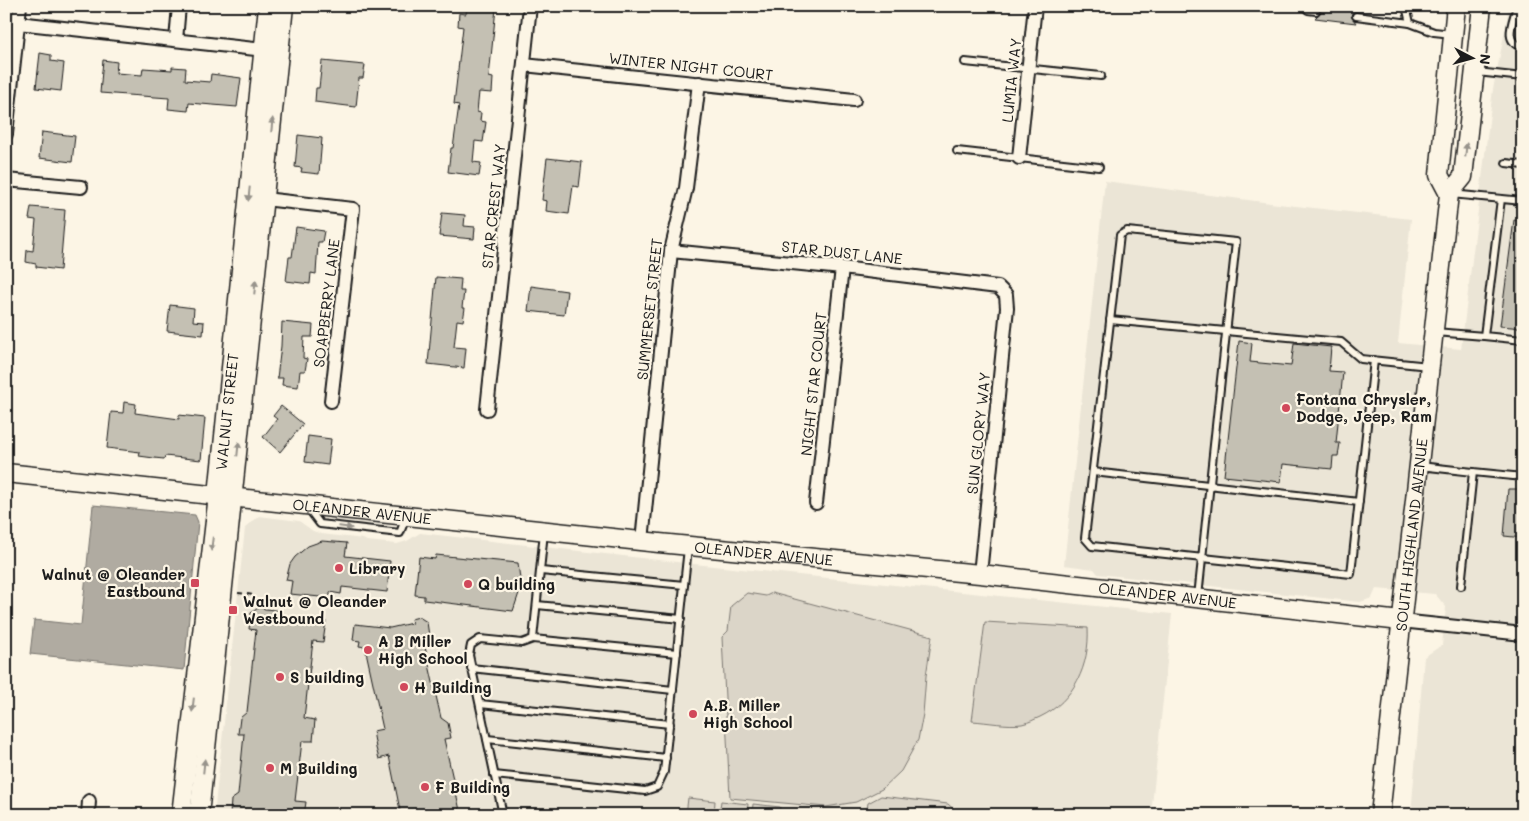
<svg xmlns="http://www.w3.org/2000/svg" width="1529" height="821" font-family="Mali,sans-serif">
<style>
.built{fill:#ebe5d6}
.green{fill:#dbd5c8;stroke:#7c7872}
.water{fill:#b0aba1;stroke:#75726c}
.building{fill:#c4c0b3;stroke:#1c1c1c}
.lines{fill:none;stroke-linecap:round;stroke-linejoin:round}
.lane-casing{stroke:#1c1c1c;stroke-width:10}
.street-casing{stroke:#1c1c1c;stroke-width:16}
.secondary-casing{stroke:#1c1c1c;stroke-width:21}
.path{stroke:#1c1c1c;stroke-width:2;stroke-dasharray:5 4;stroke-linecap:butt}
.lane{stroke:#fcf5e5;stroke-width:6}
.street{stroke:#fcf5e5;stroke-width:12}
.secondary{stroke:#fcf5e5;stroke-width:18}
.oneway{fill:#97938b}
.poi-dot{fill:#d1495b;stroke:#fcf5e5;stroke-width:2}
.labels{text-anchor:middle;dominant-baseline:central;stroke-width:4.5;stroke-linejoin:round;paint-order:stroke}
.street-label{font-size:15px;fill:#1c1c1c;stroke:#fcf5e5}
.poi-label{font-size:15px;font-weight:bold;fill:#1c1c1c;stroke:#fcf5e5;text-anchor:start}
</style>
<rect width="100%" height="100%" fill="#fcf5e5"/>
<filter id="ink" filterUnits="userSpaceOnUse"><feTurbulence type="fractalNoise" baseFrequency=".02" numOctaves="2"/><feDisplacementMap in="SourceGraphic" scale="10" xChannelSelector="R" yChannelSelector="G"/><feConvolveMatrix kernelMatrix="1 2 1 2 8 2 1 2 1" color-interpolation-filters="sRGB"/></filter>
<g filter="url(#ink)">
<g class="built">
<path d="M1508,6H1523V815H1411L1424,657L1442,645L1446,607L1435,594L1376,589L1372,598L1360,602L1098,574L1094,569L1064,565L1105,181L1278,204L1411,219L1398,343L1461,349L1493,89L1507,21Z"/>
<path d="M259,516L299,521L313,531L322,534L363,539L367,541L397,544L407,541L420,533L694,564L1172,614L1151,815H214L245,528Z"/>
</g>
<g class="green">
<path d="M747,593L766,596L772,593L932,636L926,676L923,714L918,740L901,771L882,789L856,802L826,807L730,798L722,637L728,631L731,606Z"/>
<path d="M985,622L1088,628C1090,665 1074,701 1040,717C1035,719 1028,723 1022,724C1007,726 988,722 972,721Z"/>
<path d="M881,796L948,804L960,815H866L868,803Z"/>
<path d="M688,798L715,801L714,815H686Z"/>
<path d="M721,801L748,804L747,815H719Z"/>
<path d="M753,804L780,807L779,815H752Z"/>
</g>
<path class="water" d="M93,505L195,515L198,522L184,670L30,654L34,620L81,625Z"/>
<g class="building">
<path d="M467,6L496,8L489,77L493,78L492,93L479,92L477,112L481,113L480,121L486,122L483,142L475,141L473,162L481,163L479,176L448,172L451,148H453L459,105L454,104L463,27L458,26L459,13L466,14Z"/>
<path d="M1317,6L1357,8L1356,11L1352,13L1351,16L1356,23L1315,18L1321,12L1320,9Z"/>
<path d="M40,53L51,55V61L64,63L61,91L36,88Z"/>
<path d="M103,60L117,62L116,73L142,75L143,68L172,70V67L186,68L185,80L210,82L211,74L241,78L237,107L189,103L188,111L168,109L169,98L100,93Z"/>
<path d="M322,61L365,65L363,78H359L356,107L315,102L316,88H319Z"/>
<path d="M42,132L75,136L72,162L39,158Z"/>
<path d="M298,135L322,138L319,174L301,172L302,168L295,167Z"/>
<path d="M547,158L582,162L579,187L573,186L569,214L546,211L547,201L542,200Z"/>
<path d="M31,207L65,210L60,270L36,267V264L26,262L27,250L33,251L36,220L29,219Z"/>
<path d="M442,213L465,215L464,226L475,227L474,239L439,236Z"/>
<path d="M1514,220L1523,222V328L1500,326Z"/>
<path d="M296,227L324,231L322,242H318L316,274L311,273L310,284L286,281L289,257H292Z"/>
<path d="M436,277L461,279L460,291H464L462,308H465L463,321L457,320L454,347L466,348L464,368L428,364Z"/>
<path d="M531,286L567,291L564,315L528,311Z"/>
<path d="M170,305L194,308L193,321L204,322L203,335L167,331Z"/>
<path d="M282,322L313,325L312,337H304L303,358L307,359L305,371H300L298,387L282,385L283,378H277L281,346Z"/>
<path d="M1239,341L1252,343L1250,362L1291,366L1294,343L1331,347L1329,371L1343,372L1336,443H1340L1338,456H1333L1332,469L1283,464L1281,482L1224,476Z"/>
<path d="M124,402L136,404L135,413L179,419V415L205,418L201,460L165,456L164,459L154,458L139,456L140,452L107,448L111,412L123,413Z"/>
<path d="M281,406L303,424L280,452L263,437L277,419L273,416Z"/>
<path d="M308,436L331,439L328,465L305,462Z"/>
<path d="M1508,489H1523V538L1504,536Z"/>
<path d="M322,541L347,543L345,556L390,561L387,592L342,587L341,594L330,592V598L290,594L292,581L286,580L290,564L295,557L308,546Z"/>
<path d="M436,555L518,563L521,587L513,611L424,600V596L415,595L419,557L435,559Z"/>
<path d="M258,608L282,611L281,616L326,621L323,642L313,641L304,718L315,720L313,741H302L295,801L306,802L304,815H230L231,800L238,795L244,734H238L240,718L247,712L256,630L249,629L251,613Z"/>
<path d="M419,617L427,622L429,636L423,638L441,718L448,723L451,738L444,739L461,815H401L389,756L379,759L376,748L373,731L383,729L365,647L359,646L360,641L353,640L355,624L390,628L412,623L411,619Z"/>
</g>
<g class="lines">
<defs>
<g id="lane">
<path d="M1305,6L1308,10L1316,11"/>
<path d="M1406,6L1410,23L1434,32L1452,34"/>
<path d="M1517,6C1513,22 1502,42 1523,47"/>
<path d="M1356,16L1410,23"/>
<path d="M965,62L1101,76"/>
<path d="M1477,72L1523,77"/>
<path d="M957,151L1099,167"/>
<path d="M1506,163L1523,165"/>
<path d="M1451,194L1523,201"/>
<path d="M1501,199L1484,336L1523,340"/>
<path d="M1110,320L1341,342L1361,359L1429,366"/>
<path d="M1435,332L1484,336"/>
<path d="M1420,466L1473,472L1461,586"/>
<path d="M1093,472L1359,502"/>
<path d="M1473,472L1523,477"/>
<path d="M308,508L320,524L400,533L406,517"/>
<path d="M541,571L684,585"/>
<path d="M1198,597C1210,479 1223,360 1236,242L1127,231L1120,235L1085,538L1092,546L1351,574L1374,360"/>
<path d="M537,605L681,619"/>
<path d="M533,639L677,653"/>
<path d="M471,668L673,690"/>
<path d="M480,704L670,724"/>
<path d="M487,739L666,758"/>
<path d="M494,775L645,791L657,787L664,772L688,548"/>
<path d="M503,815L469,655L471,645L480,639L522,643L533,639L544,532"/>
</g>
<g id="street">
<path d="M18,23L264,50"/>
<path d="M176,40L179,6"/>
<path d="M524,65L854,100"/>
<path d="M6,134L20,6"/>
<path d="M1019,158L1035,6"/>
<path d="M6,180L81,187"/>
<path d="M264,199L353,209L331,401"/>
<path d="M671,251L842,268L998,287L1006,295L1007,308L980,574"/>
<path d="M487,409L530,6"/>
<path d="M816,503L842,268"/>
<path d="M642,541L671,251L686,188L699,83"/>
<path d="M1401,621L1523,634"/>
<path d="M88,815L89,801"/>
</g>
<g id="secondary">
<path d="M1449,194L1439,175L1456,6"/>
<path id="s1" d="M6,473L659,543L980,574L1401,621"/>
<path id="s2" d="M181,815L218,495L268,6"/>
<path d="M199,815L284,6"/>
<path id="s3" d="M1380,815L1449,194L1463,177L1482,6"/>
</g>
</defs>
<use href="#lane" class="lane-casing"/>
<use href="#street" class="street-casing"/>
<use href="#secondary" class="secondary-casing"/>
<path class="path" d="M238,593L255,595"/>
<use href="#lane" class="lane"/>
<use href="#street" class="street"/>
<use href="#secondary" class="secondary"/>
</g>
<defs><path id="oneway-solid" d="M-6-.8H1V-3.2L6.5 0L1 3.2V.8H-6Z" transform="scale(1.25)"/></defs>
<g class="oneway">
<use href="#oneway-solid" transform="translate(272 125) rotate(-84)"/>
<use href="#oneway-solid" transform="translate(1466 150) rotate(-84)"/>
<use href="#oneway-solid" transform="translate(249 194) rotate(96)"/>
<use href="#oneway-solid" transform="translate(255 287) rotate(-84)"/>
<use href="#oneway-solid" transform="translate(238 449) rotate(-84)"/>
<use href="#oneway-solid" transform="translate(345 527) rotate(8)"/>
<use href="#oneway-solid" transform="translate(212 544) rotate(97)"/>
<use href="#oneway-solid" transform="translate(193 705) rotate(97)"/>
<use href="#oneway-solid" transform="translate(204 766) rotate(-84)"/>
</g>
</g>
<g class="poi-dot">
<circle cx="1286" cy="408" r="5"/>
<circle cx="339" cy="568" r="5"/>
<rect x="190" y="578" width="10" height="10" rx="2.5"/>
<circle cx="468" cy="584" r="5"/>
<rect x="228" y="605" width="10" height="10" rx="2.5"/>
<circle cx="368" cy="650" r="5"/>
<circle cx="280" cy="677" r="5"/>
<circle cx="404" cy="687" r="5"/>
<circle cx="693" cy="714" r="5"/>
<circle cx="270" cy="768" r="5"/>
<circle cx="425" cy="787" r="5"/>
</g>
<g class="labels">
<g class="street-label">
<text transform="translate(691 66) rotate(6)">WINTER NIGHT COURT</text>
<text transform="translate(1011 80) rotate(-84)">LUMIA WAY</text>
<text transform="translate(493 206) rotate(-84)">STAR CREST WAY</text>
<text transform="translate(842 252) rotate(6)">STAR DUST LANE</text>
<text transform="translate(326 303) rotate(-83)">SOAPBERRY LANE</text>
<text transform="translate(649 309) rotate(-84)">SUMMERSET STREET</text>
<text transform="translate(813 384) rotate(-84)">NIGHT STAR COURT</text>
<text stroke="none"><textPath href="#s2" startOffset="406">WALNUT STREET</textPath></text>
<text transform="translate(978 433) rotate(-84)">SUN GLORY WAY</text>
<text stroke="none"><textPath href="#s1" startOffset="358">OLEANDER AVENUE</textPath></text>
<text stroke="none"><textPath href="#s3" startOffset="282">SOUTH HIGHLAND AVENUE</textPath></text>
<text stroke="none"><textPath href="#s1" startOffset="762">OLEANDER AVENUE</textPath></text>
<text stroke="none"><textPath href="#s1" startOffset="1168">OLEANDER AVENUE</textPath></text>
</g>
<g class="poi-label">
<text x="1296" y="399">Fontana Chrysler,<tspan x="1296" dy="17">Dodge, Jeep, Ram</tspan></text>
<text x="349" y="568">Library</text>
<text x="185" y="574" text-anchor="end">Walnut @ Oleander<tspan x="185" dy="17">Eastbound</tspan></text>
<text x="478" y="584">Q building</text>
<text x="243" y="601">Walnut @ Oleander<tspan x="243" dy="17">Westbound</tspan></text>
<text x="378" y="641">A B Miller<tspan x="378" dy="17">High School</tspan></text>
<text x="290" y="677">S building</text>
<text x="414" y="687">H Building</text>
<text x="703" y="705">A.B. Miller<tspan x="703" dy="17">High School</tspan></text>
<text x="280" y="768">M Building</text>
<text x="435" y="787">F Building</text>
</g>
</g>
<rect width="1529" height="821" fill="none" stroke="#fcf5e5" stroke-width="25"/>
<rect x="12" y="12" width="1504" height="796" fill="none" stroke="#1c1c1c" stroke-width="2" filter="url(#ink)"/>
<g transform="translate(1472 58) rotate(96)" stroke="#fcf5e5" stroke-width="4" paint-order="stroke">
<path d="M0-4L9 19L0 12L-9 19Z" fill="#1c1c1c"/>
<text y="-8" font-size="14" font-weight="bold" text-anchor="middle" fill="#1c1c1c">N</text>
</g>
</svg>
